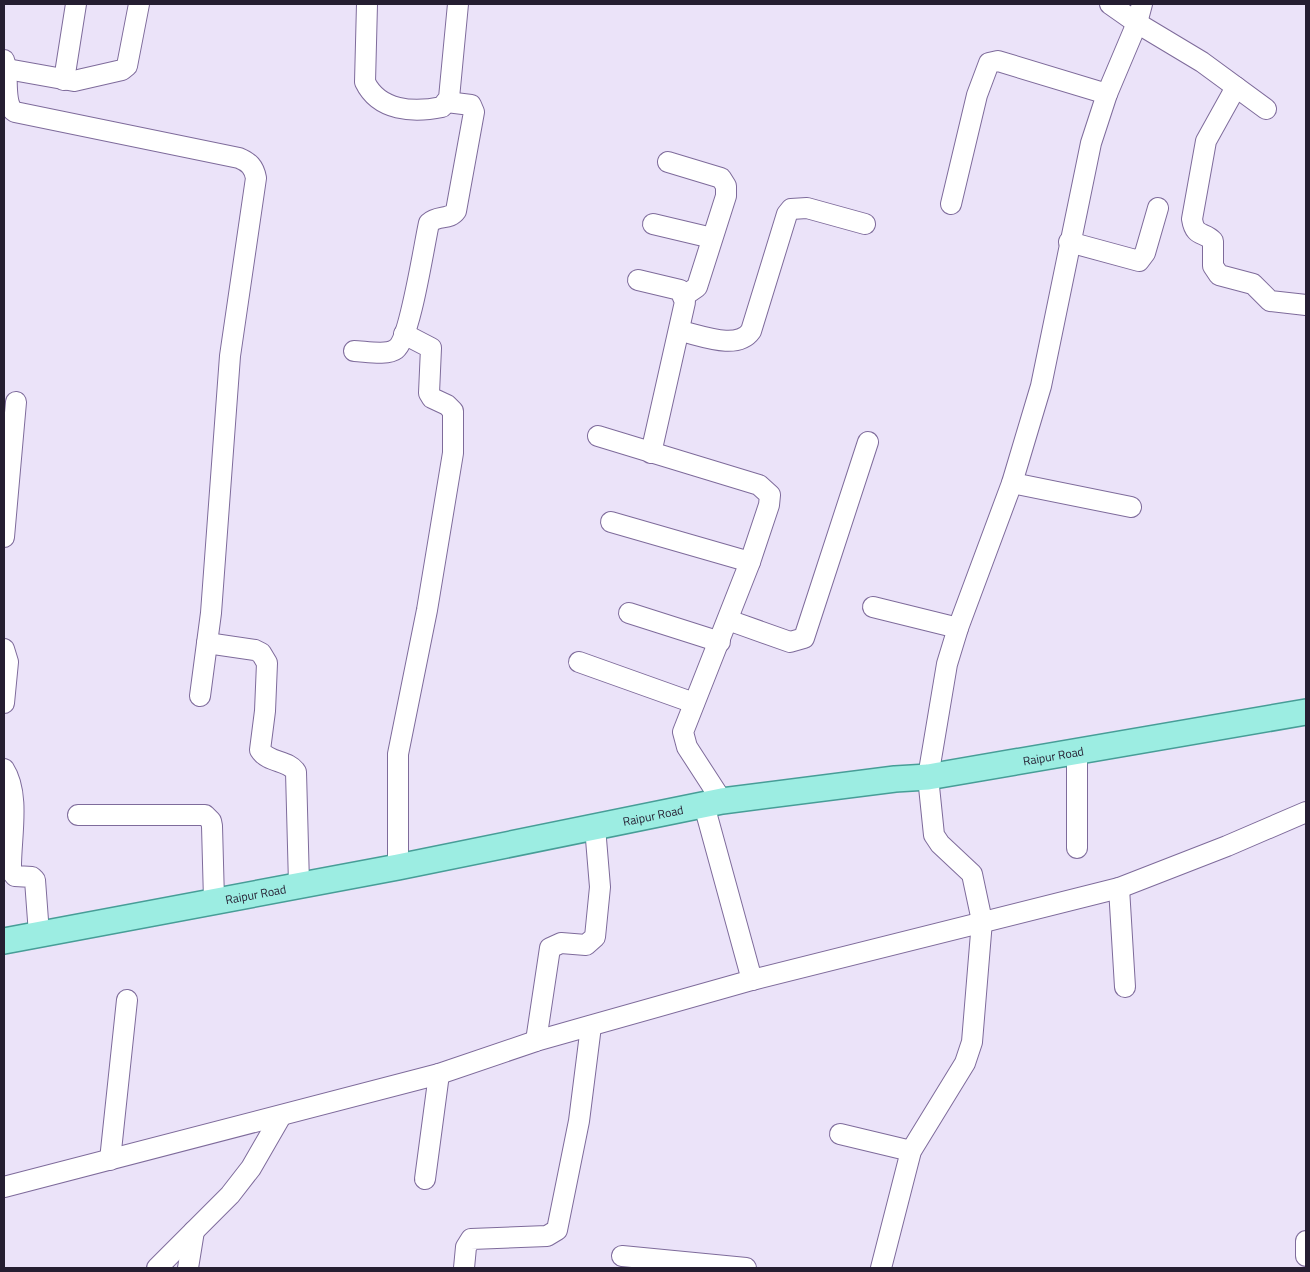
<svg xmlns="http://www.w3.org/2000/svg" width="1310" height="1272" font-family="'Titillium Web',sans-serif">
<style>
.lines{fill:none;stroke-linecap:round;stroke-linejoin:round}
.minor-casing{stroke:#7e6b9b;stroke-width:22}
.major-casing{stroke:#479d97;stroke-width:28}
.minor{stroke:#fff;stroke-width:20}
.major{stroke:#9cede2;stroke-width:25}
.labels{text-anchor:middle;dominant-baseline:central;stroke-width:4;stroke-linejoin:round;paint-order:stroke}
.street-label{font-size:12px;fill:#251e31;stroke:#f6f2fd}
</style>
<rect width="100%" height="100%" fill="#ebe3f9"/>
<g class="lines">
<defs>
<g id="minor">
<path d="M367,4L365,82C379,111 413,113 442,107L449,98L458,4"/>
<path d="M1110,4L1137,23L1202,62L1266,109"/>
<path d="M4,60C10,74 2,104 15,112L239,158C249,162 254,167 256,178L230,356L211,613L200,696"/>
<path d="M7,69L74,81L122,70L127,66L139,4"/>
<path d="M64,80L76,4"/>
<path d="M1236,87L1206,141L1192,219C1195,238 1204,231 1213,241V266L1219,275L1253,284L1270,301L1306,305"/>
<path d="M668,162L721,178L726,186V196L697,287L684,296"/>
<path d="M951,204L977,95L989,63L998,61L1107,94"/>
<path d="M653,224L712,238"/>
<path d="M1069,242L1139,261L1145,253L1158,208"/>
<path d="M638,280L680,290L685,302L651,453"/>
<path d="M680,331C700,335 737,351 751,331L787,214L791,209L807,208L865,224"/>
<path d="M354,351C364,351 387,356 396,349C410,339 424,245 429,223C437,215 450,220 456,211L474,112L471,105L447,102"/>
<path d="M598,436L759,485L770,495L769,505L750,562L683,732L687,747L722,801"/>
<path d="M1012,483L1131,507"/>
<path d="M611,522L750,562"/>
<path d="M4,537L16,402"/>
<path d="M873,607L958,628"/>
<path d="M629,613L720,642"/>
<path d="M728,620L790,642L804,638L868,442"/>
<path d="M207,643L255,650L261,653L267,663L265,711L260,750C268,763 289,760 296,772L299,884"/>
<path d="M4,649L8,662L4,703"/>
<path d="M579,662L694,703"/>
<path d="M4,769C21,795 10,841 11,871L15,876L32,877L35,880L39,934"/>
<path d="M704,805L752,980"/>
<path d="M78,815H205L211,821L212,826L214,900"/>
<path d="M1077,848V751"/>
<path d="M398,867V754L427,610L453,453V411L447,405L432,398L429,393L431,348L404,334"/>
<path d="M1119,888L1125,987"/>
<path d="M536,1041L550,948L561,943L586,945L595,937L600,887L595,827"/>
<path d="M840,1134L911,1151"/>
<path d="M110,1160L127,1000"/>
<path d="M425,1179L439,1074"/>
<path d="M4,1187L439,1074L536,1041L752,980L1119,888L1227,846L1306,812"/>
<path d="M1306,1241V1256"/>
<path d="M622,1256L746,1268"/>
<path d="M157,1268L230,1195L251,1168L281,1116"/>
<path d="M188,1268L194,1231"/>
<path d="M464,1268L466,1247L471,1239L547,1236L557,1230L579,1121L591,1026"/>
<path d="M881,1268L911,1151L965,1063L972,1042L982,921L972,874L940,844L934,835L928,777L947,664L958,628L1012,483L1041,386L1091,143L1107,94L1137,23L1142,4"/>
</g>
<g id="major">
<path id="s1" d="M4,941L398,867L722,801L895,779L928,777L1306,712"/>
</g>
</defs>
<use href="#minor" class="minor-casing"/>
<use href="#major" class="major-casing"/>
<use href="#minor" class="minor"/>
<use href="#major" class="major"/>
</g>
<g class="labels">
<g class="street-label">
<text stroke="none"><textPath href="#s1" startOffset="1066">Raipur Road</textPath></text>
<text stroke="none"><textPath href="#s1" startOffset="661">Raipur Road</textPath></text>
<text stroke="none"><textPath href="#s1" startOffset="256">Raipur Road</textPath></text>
</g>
</g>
<rect width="1310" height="1272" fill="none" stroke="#251e31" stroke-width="10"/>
</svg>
